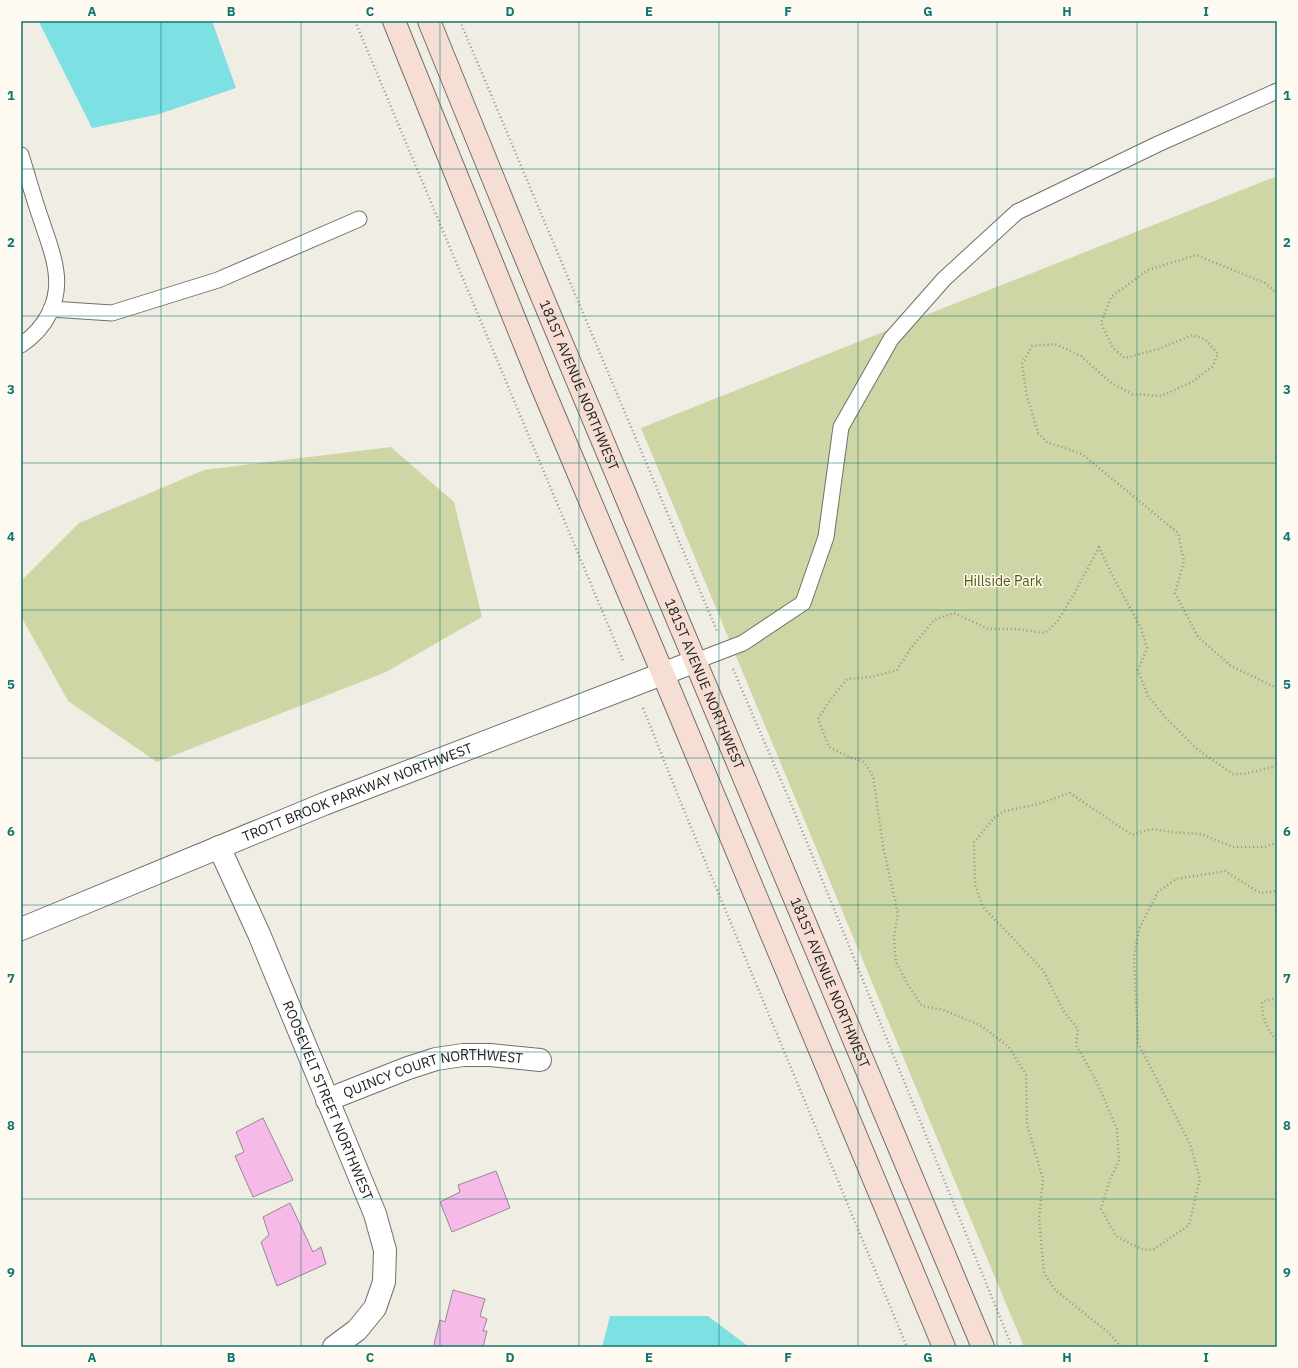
<svg xmlns="http://www.w3.org/2000/svg" width="1298" height="1368" font-family="'IBM Plex Sans',sans-serif">
<style>
.green{fill:#ced6a5}
.water{fill:#7de0e2}
.building{fill:#f7b9e7;stroke:#928b90}
.lines{fill:none;stroke-linecap:round;stroke-linejoin:round}
.service-casing{stroke:#737069;stroke-width:17}
.minor-casing{stroke:#737069;stroke-width:24}
.tertiary-casing{stroke:#737069;stroke-width:24}
.secondary-casing{stroke:#737069;stroke-width:24}
.path{stroke:#96948d;stroke-width:2.5;stroke-dasharray:1 3;stroke-linecap:butt}
.service{stroke:#fff;stroke-width:15}
.minor{stroke:#fff;stroke-width:22}
.tertiary{stroke:#fff;stroke-width:22}
.secondary{stroke:#f7ded4;stroke-width:22}
.grid{fill:none;stroke:#0f766e;stroke-width:1;stroke-opacity:0.55}
.labels{text-anchor:middle;dominant-baseline:central;stroke-width:3;stroke-linejoin:round;paint-order:stroke}
.street-label{font-size:14px;fill:#23221f;stroke:#fefaf2}
.park-label{font-size:14px;fill:#525a07;stroke:#fefaf2}
.neatline{fill:none;stroke:#0f766e;stroke-width:1.5}
.grid-label{font-size:13px;text-anchor:middle;font-weight:bold;fill:#0f766e}
</style>
<rect width="100%" height="100%" fill="#f0ede4"/>
<g class="green">
<path d="M1277,176V1347H1024L641,428Z"/>
<path d="M391,447L454,502L482,617L386,672L157,762L68,701L21,616V581L79,523L204,470Z"/>
</g>
<g class="water">
<path d="M40,21H212L236,88L156,115L92,128L40,24Z"/>
<path d="M610,1316H708L749,1347H602Z"/>
</g>
<g class="building">
<path d="M263,1118L293,1180L253,1197L235,1156L244,1152L236,1132Z"/>
<path d="M496,1171L510,1208L452,1232L440,1202L460,1192L458,1185Z"/>
<path d="M290,1203L313,1252L321,1247L326,1264L277,1286L261,1242L269,1235L263,1217Z"/>
<path d="M453,1290L485,1299L480,1316L487,1319L483,1331H487L483,1347H436L434,1344L440,1320L445,1322Z"/>
</g>
<g class="lines">
<defs>
<g id="service">
<path d="M21,155C28,177 34,200 42,222C47,238 54,254 56,272C60,302 46,328 21,345"/>
<path d="M51,309L112,313L218,280L359,219"/>
<path d="M696,661L743,643L803,603L826,537L841,427L891,339L944,279L1017,212L1158,144L1277,91"/>
</g>
<g id="minor">
<path id="s1" d="M219,847L259,934L375,1214L385,1250L384,1282L375,1308L357,1330L334,1347"/>
<path id="s2" d="M327,1100L408,1068L436,1059L463,1055H490L540,1060"/>
</g>
<g id="tertiary">
<path id="s3" d="M21,929L324,804L696,661"/>
</g>
<g id="secondary">
<path d="M394,21L540,382L663,674L944,1347"/>
<path id="s4" d="M429,21L515,232L983,1347"/>
</g>
</defs>
<use href="#service" class="service-casing"/>
<use href="#minor" class="minor-casing"/>
<use href="#tertiary" class="tertiary-casing"/>
<use href="#secondary" class="secondary-casing"/>
<g class="path">
<path d="M355,21L624,663"/>
<path d="M460,21L717,631"/>
<path d="M1277,294L1265,283L1196,255L1148,270L1111,297L1101,323L1113,348L1125,358L1158,349L1193,335L1206,340L1218,354L1213,366L1192,382L1161,396L1132,394L1110,382L1081,356L1055,344L1032,346L1022,364L1026,392L1038,433L1047,442L1082,454L1178,533L1184,561L1175,593L1198,637L1231,666L1277,688"/>
<path d="M733,669L795,813L1012,1347"/>
<path d="M643,708L683,808L907,1347"/>
<path d="M1277,842L1266,847H1233L1201,834L1171,832L1152,829L1132,835L1070,793L1038,804L1005,811L994,818L974,842L975,885L983,907L1043,970L1064,1012L1078,1029L1076,1045L1096,1080L1117,1129L1119,1161L1110,1179L1101,1209L1116,1236L1141,1249L1153,1250L1189,1225L1200,1179L1190,1144L1138,1043L1134,957L1139,929L1158,892L1176,879L1225,871L1260,893L1277,891"/>
<path d="M1277,998L1262,1002C1262,1018 1267,1029 1277,1041"/>
<path d="M1277,1153V1155"/>
<path d="M1121,1347L1109,1333L1055,1290L1044,1273L1039,1218L1043,1179L1027,1124L1026,1075L1009,1047L980,1025L943,1010L922,1006L907,983L896,962L894,937L898,914L883,846L873,776L864,762L847,756L829,747L818,719L828,703L847,679L871,677L897,670L911,648L934,620L954,613L989,629H1016L1045,633L1057,622L1074,594L1099,547L1112,575L1141,628L1147,648L1138,670L1148,696L1166,718L1198,750L1233,774H1244L1277,766"/>
</g>
<use href="#service" class="service"/>
<use href="#minor" class="minor"/>
<use href="#tertiary" class="tertiary"/>
<use href="#secondary" class="secondary"/>
</g>
<path class="grid" d="M161,21V1347M301,21V1347M440,21V1347M579,21V1347M719,21V1347M858,21V1347M997,21V1347M1137,21V1347M21,169H1277M21,316H1277M21,463H1277M21,610H1277M21,758H1277M21,905H1277M21,1052H1277M21,1199H1277"/>
<g class="labels">
<g class="street-label">
<text stroke="none"><textPath href="#s4" startOffset="394">181ST AVENUE NORTHWEST</textPath></text>
<text stroke="none"><textPath href="#s4" startOffset="718">181ST AVENUE NORTHWEST</textPath></text>
<text stroke="none"><textPath href="#s3" startOffset="363">TROTT BROOK PARKWAY NORTHWEST</textPath></text>
<text stroke="none"><textPath href="#s4" startOffset="1042">181ST AVENUE NORTHWEST</textPath></text>
<text stroke="none"><textPath href="#s2" startOffset="111">QUINCY COURT NORTHWEST</textPath></text>
<text stroke="none"><textPath href="#s1" startOffset="276">ROOSEVELT STREET NORTHWEST</textPath></text>
</g>
<g class="park-label">
<text x="1003" y="581">Hillside Park</text>
</g>
</g>
<rect width="1298" height="1368" fill="none" stroke="#fefaf2" stroke-width="44"/>
<rect x="22" y="22" width="1254" height="1324" class="neatline"/>
<g class="grid-label">
<text x="92" y="16">A</text>
<text x="231" y="16">B</text>
<text x="370" y="16">C</text>
<text x="510" y="16">D</text>
<text x="649" y="16">E</text>
<text x="788" y="16">F</text>
<text x="928" y="16">G</text>
<text x="1067" y="16">H</text>
<text x="1206" y="16">I</text>
<text x="11" y="100">1</text>
<text x="1287" y="100">1</text>
<text x="11" y="247">2</text>
<text x="1287" y="247">2</text>
<text x="11" y="394">3</text>
<text x="1287" y="394">3</text>
<text x="11" y="541">4</text>
<text x="1287" y="541">4</text>
<text x="11" y="689">5</text>
<text x="1287" y="689">5</text>
<text x="11" y="836">6</text>
<text x="1287" y="836">6</text>
<text x="11" y="983">7</text>
<text x="1287" y="983">7</text>
<text x="11" y="1130">8</text>
<text x="1287" y="1130">8</text>
<text x="11" y="1277">9</text>
<text x="1287" y="1277">9</text>
<text x="92" y="1362">A</text>
<text x="231" y="1362">B</text>
<text x="370" y="1362">C</text>
<text x="510" y="1362">D</text>
<text x="649" y="1362">E</text>
<text x="788" y="1362">F</text>
<text x="928" y="1362">G</text>
<text x="1067" y="1362">H</text>
<text x="1206" y="1362">I</text>
</g>
</svg>
